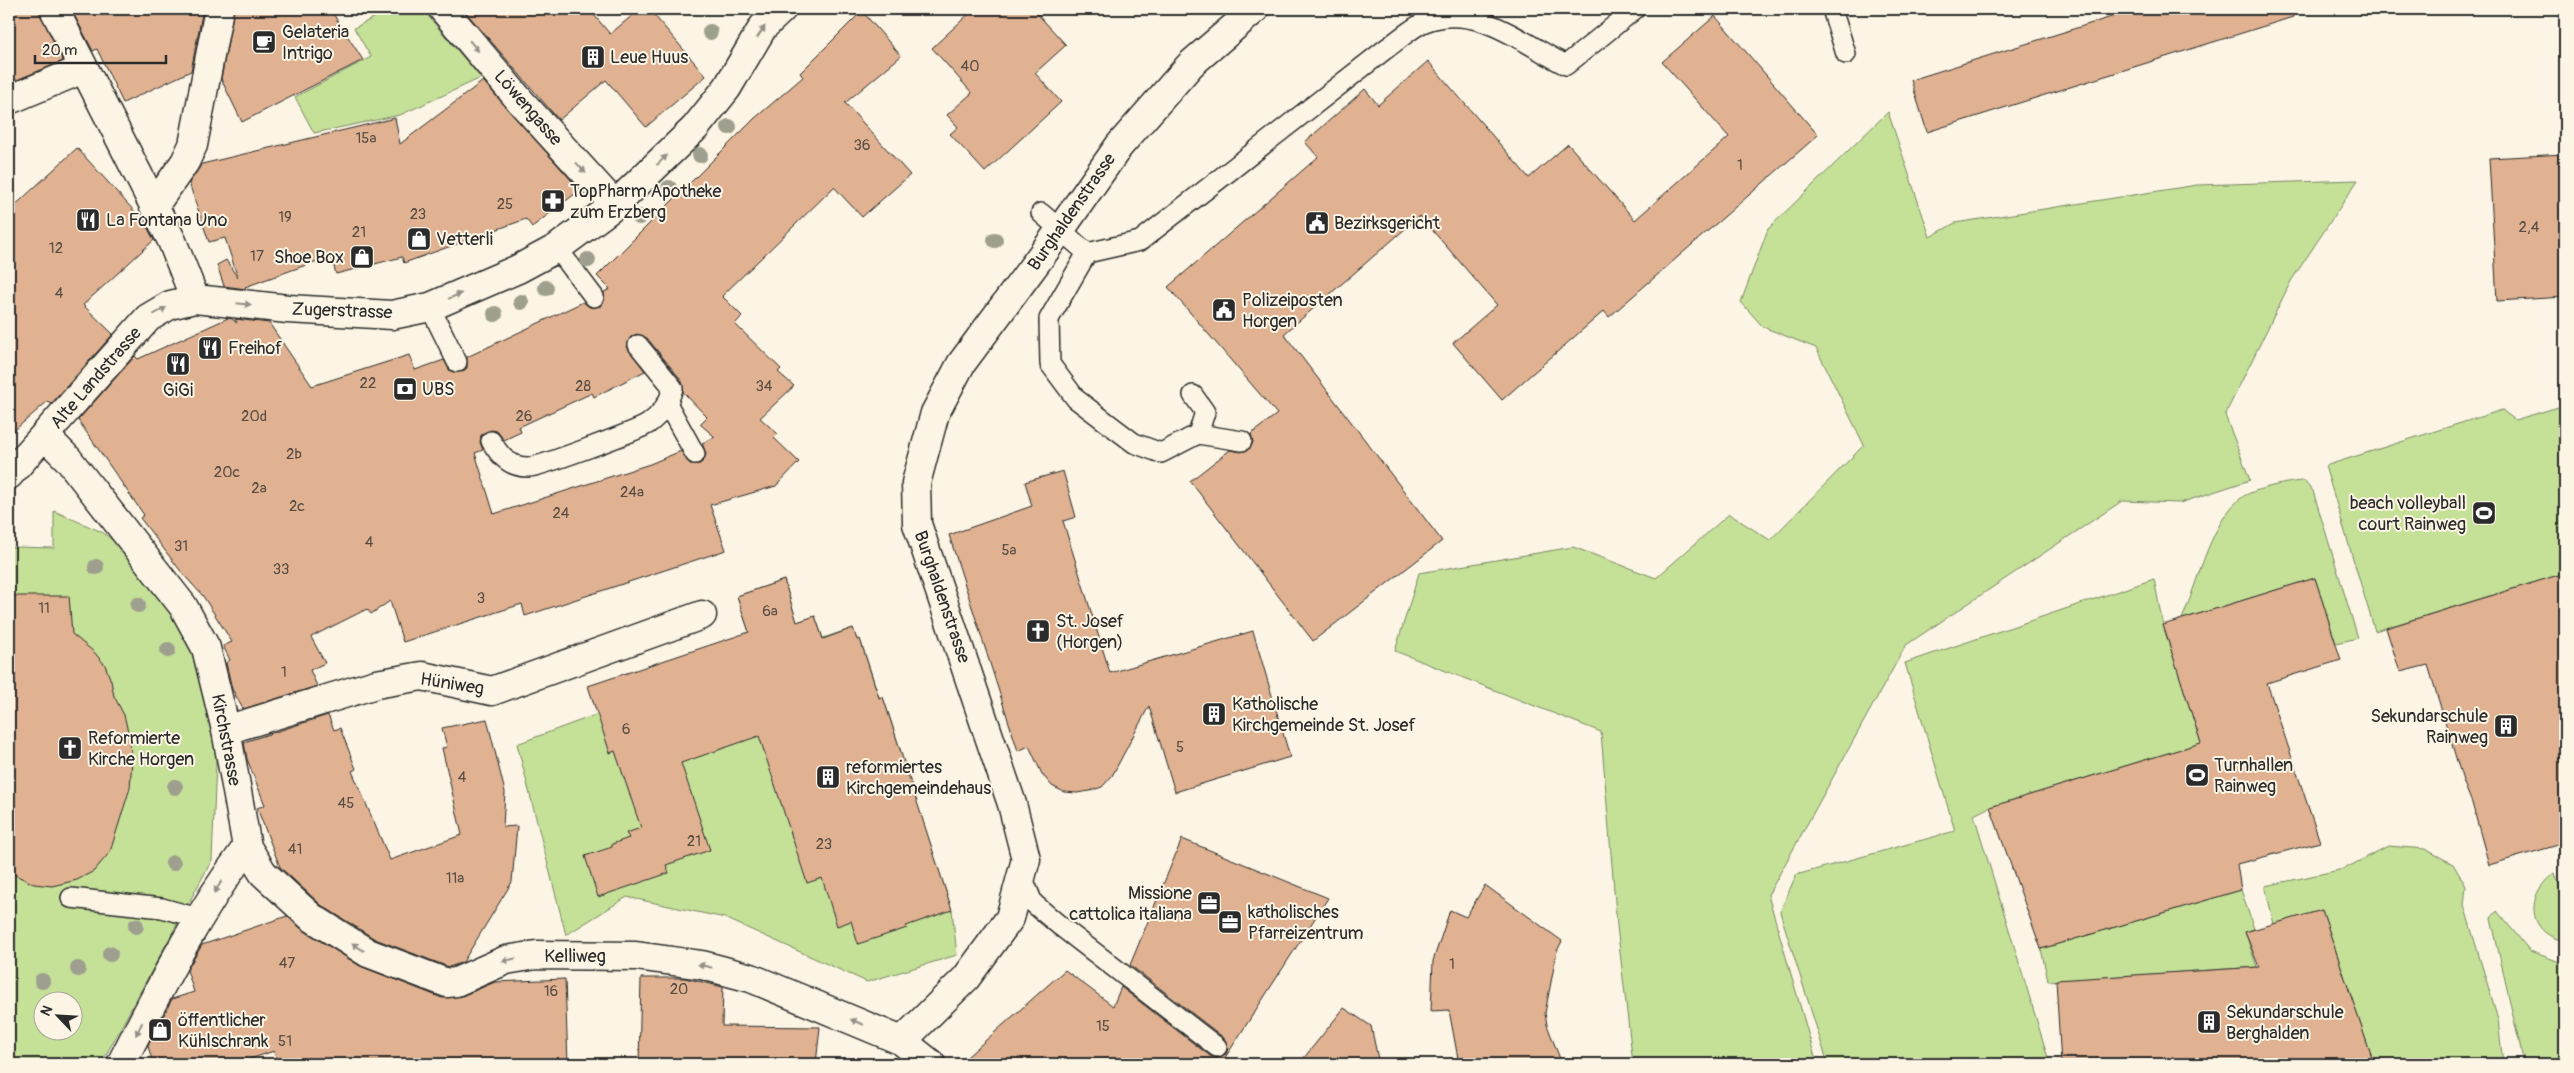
<svg xmlns="http://www.w3.org/2000/svg" width="2574" height="1073" font-family="Pangolin,sans-serif">
<style>
.green{fill:#c5e198;stroke:#788662;fill-rule:evenodd}
.building{fill:#e0b291;stroke:#2b2b2b;fill-rule:evenodd}
.lines{fill:none;stroke-linecap:round;stroke-linejoin:round}
.lane-casing{stroke:#2b2b2b;stroke-width:22}
.street-casing{stroke:#2b2b2b;stroke-width:31}
.lane{stroke:#fcf5e5;stroke-width:19}
.street{stroke:#fcf5e5;stroke-width:28}
.tree{fill:#9e9f8e}
.oneway{fill:#949088}
.labels{text-anchor:middle;dominant-baseline:central;stroke-width:4;stroke-linejoin:round;paint-order:stroke}
.number-label{font-size:15px;fill:#584d44}
.poi-label{font-size:18px;fill:#2b2b2b;stroke:#fcf5e5;text-anchor:start}
.street-label{font-size:18px;fill:#2b2b2b;stroke:#fcf5e5}
</style>
<rect width="100%" height="100%" fill="#fcf5e5"/>
<filter id="ink" filterUnits="userSpaceOnUse"><feTurbulence type="fractalNoise" baseFrequency=".02" numOctaves="2"/><feDisplacementMap in="SourceGraphic" scale="10" xChannelSelector="R" yChannelSelector="G"/><feConvolveMatrix kernelMatrix="1 2 1 2 8 2 1 2 1" color-interpolation-filters="sRGB"/></filter>
<g filter="url(#ink)">
<g class="green">
<path d="M391,9H422L481,78L400,115L314,133L295,97L371,57L354,28Z"/>
<path d="M1888,112L1930,237L1955,223L2197,185L2358,180L2291,281L2225,415L2250,480L2180,503L2122,501L1906,645L1768,895L1817,1064H1633L1617,926L1601,732L1395,651L1419,573L1573,547L1656,578L1729,514L1770,540L1864,445L1816,348L1763,327L1741,302L1768,229Z"/>
<path d="M2565,405V573L2375,631L2325,466L2502,410L2515,420Z"/>
<path d="M2305,481L2313,491L2358,638L2336,643L2315,578L2182,619C2198,582 2210,523 2241,498C2252,489 2291,481 2305,481Z"/>
<path d="M54,511L102,532L130,554L188,636L217,738L212,860L101,1064H9V514L10,513L11,547L54,548ZM42,1000H72V1030H42Z"/>
<path d="M2154,579L2163,625L2201,743L1990,807L1974,815L2050,1064H1828L1780,912L1796,875L1955,831L1905,663Z"/>
<path d="M784,580L797,622L815,616L823,638L853,628L857,640L860,639L879,697H883L902,755L879,762L913,792L952,910L957,955L867,982L725,918L627,897L566,935L517,744L598,714L749,632L737,596Z"/>
<path d="M2388,846L2425,849L2453,864L2466,886L2464,905L2498,1020L2503,1064H2374L2322,910L2274,924L2265,886L2344,869Z"/>
<path d="M2555,873L2560,888L2565,887V941C2526,934 2525,893 2555,873Z"/>
<path d="M2241,890L2254,929L2245,932L2257,967L2048,981L2041,949Z"/>
<path d="M2497,911L2530,951L2565,964V1064H2524L2491,918Z"/>
</g>
<g class="building">
<path d="M9,9H38L63,61L9,83Z"/>
<path d="M71,9H203L191,71L123,103L97,49L93,51Z"/>
<path d="M234,9H330L363,60L242,122L221,79Z"/>
<path d="M463,9H589L610,34L640,9H649L706,76L646,127L606,80L559,120Z"/>
<path d="M974,9H1033L1066,45L1035,73L1061,102L985,172L950,134L958,127L947,115L972,93L932,48Z"/>
<path d="M2137,9H2292L2293,17L1927,132L1911,80Z"/>
<path d="M862,11L901,56L845,103L910,175L862,217L834,187L722,296L742,316L735,324L781,369L778,372L794,386L760,418L778,434L774,438L799,462L776,486L710,505L726,550L525,616L522,604L403,642L390,601L371,614L367,609L311,637L325,663L310,670L317,686L243,709L232,689L226,663L230,660L223,646L232,642L203,596L183,574L140,518L144,515L78,420L135,356L138,359L228,318L232,319L237,323L235,319L269,323L312,386L409,355L415,370L444,360L450,371L462,372L467,368V357L583,302L590,307L601,306L604,301V292L610,289L597,276L754,119L803,77L800,73ZM637,334L647,338L682,381L683,392L707,417L700,424L715,437L702,443L706,454L704,460L700,464H690L681,451L650,464L494,514L475,453L483,450L480,442L481,435L491,430L497,431L504,440L521,432L519,427L592,393L594,397L645,371L627,347L631,337Z"/>
<path d="M1715,16L1818,135L1609,317L1604,311L1502,400L1453,343L1497,305L1420,216L1284,334L1442,541L1313,641L1190,481L1230,450L1241,452L1250,448L1253,442L1251,434L1277,414L1168,287L1318,157L1305,142L1365,89L1378,105L1428,61L1529,178L1568,144L1635,220L1729,137L1662,62Z"/>
<path d="M483,81L580,190L532,227L526,219L404,263L402,257L336,274L331,256L245,287L246,289L224,286L217,265L226,260L238,278L225,238L209,242L189,183L202,164L395,118L400,144Z"/>
<path d="M77,148L145,223L154,240L83,305L113,334L51,404L48,401L9,435V211Z"/>
<path d="M2565,154V297L2497,301L2489,158Z"/>
<path d="M1063,471L1076,517L1063,521L1110,673L1253,631L1290,757L1175,792L1149,706L1112,776L1102,787L1090,791L1077,793L1064,792L1052,786L1042,774L1029,746L1018,751L949,535L1032,506L1025,482Z"/>
<path d="M2565,573V843L2489,865L2472,803L2463,781L2428,665L2400,672L2386,628Z"/>
<path d="M2315,578L2341,660L2267,683L2320,842L2237,864L2241,890L2041,949L1990,807L2201,743L2163,625Z"/>
<path d="M784,580L797,622L815,616L823,639L853,628L857,640L860,639L879,698L883,697L952,910L906,926L907,928L858,944L851,921L837,926L822,878L807,883L759,736L681,763L710,850L666,865L669,873L598,897L585,856L612,847V844L629,838L626,833L641,828L615,751L610,753L588,686L749,632L737,596Z"/>
<path d="M13,596H69L72,634L94,652L105,665L111,681L114,696L124,715L129,736L132,760L130,788L110,852L94,871L77,880L52,886L34,884L9,872V644L14,641Z"/>
<path d="M328,715L334,730L340,728L356,769L352,771L390,860L462,835L442,748L447,747L442,728L487,719L505,792L503,827L517,826L512,882L463,962L449,967L375,939L321,905L280,867L257,808L265,805L247,759L244,742Z"/>
<path d="M1182,839L1328,898L1221,1064H959L1065,970L1113,1006L1121,987L1210,1056L1216,1058L1226,1054L1228,1048L1224,1038L1130,965Z"/>
<path d="M1485,885L1562,941L1557,951L1545,1013L1547,1025L1562,1064H1459L1449,1010L1431,1011L1433,961L1450,910L1466,917Z"/>
<path d="M2322,910L2374,1064H2061L2056,980L2259,967L2245,932Z"/>
<path d="M287,916L303,930L360,966L442,998L462,996L495,982L565,979L568,1064H278L274,1051L235,1064H153L148,1046L172,999L194,992L187,970L202,945Z"/>
<path d="M641,978H685L723,987L722,1026L820,1027L816,1064H639Z"/>
<path d="M1344,1008L1371,1026L1379,1064H1299Z"/>
</g>
<g class="lines">
<defs>
<g id="lane">
<path d="M1832,9L1846,54"/>
<path d="M1041,213L1087,253L1049,319L1050,364L1076,399L1134,443L1161,453L1198,434L1205,412L1193,395"/>
<path d="M557,248L594,297"/>
<path d="M1087,253L1140,241L1387,48C1399,40 1412,27 1425,22C1476,2 1522,43 1566,65L1635,9"/>
<path d="M430,307L457,362"/>
<path d="M668,405L695,454"/>
<path d="M1198,434L1242,441"/>
<path d="M491,441C500,456 510,468 530,467C539,467 639,430 648,424C662,414 669,403 673,388L638,345"/>
<path d="M1022,876L1033,903L1059,925L1217,1047"/>
<path d="M71,898L162,908L198,918"/>
</g>
<g id="street">
<path d="M54,9L172,241L195,299"/>
<path d="M443,9L522,103L615,205"/>
<path d="M9,100L83,69"/>
<path d="M154,206L185,162L193,145L219,9"/>
<path d="M45,436L68,459L183,606L206,648L226,730L247,847L263,873L311,917L368,953L447,983L456,982L506,960L536,955L636,956L702,965L751,978L902,1041L931,1064"/>
<path d="M9,475L148,318L170,305L195,299L288,309L392,315L430,307L518,269L557,248L615,205L695,128L727,88L763,27L782,9"/>
<path d="M226,730L376,684L422,676L492,691L702,615"/>
<path d="M902,1041L966,978L1010,918L1026,859L1012,804L917,524L916,483L935,413L961,364L1061,229L1119,146L1191,64L1255,9"/>
<path d="M121,1064C159,989 196,915 247,847"/>
</g>
</defs>
<use href="#lane" class="lane-casing"/>
<use href="#street" class="street-casing"/>
<use href="#lane" class="lane"/>
<use href="#street" class="street"/>
</g>
<g class="tree">
<circle cx="710" cy="32" r="8"/>
<circle cx="729" cy="127" r="8"/>
<circle cx="700" cy="155" r="8"/>
<circle cx="669" cy="188" r="8"/>
<circle cx="639" cy="217" r="8"/>
<circle cx="995" cy="240" r="8"/>
<circle cx="588" cy="260" r="8"/>
<circle cx="546" cy="288" r="8"/>
<circle cx="521" cy="302" r="8"/>
<circle cx="495" cy="314" r="8"/>
<circle cx="96" cy="567" r="8"/>
<circle cx="138" cy="605" r="8"/>
<circle cx="168" cy="650" r="8"/>
<circle cx="175" cy="787" r="8"/>
<circle cx="173" cy="863" r="8"/>
<circle cx="136" cy="926" r="8"/>
<circle cx="110" cy="954" r="8"/>
<circle cx="78" cy="969" r="8"/>
<circle cx="42" cy="981" r="8"/>
</g>
<defs><path id="oneway-solid" d="M-6-.8H1V-3.2L6.5 0L1 3.2V.8H-6Z" transform="scale(1.25)"/></defs>
<g class="oneway">
<use href="#oneway-solid" transform="translate(761 32) rotate(-56)"/>
<use href="#oneway-solid" transform="translate(474 46) rotate(50)"/>
<use href="#oneway-solid" transform="translate(662 160) rotate(-44)"/>
<use href="#oneway-solid" transform="translate(581 168) rotate(48)"/>
<use href="#oneway-solid" transform="translate(455 296) rotate(-23)"/>
<use href="#oneway-solid" transform="translate(244 304) rotate(6)"/>
<use href="#oneway-solid" transform="translate(160 311) rotate(-29)"/>
<use href="#oneway-solid" transform="translate(218 887) rotate(122)"/>
<use href="#oneway-solid" transform="translate(358 947) rotate(-147)"/>
<use href="#oneway-solid" transform="translate(509 960) rotate(167)"/>
<use href="#oneway-solid" transform="translate(705 966) rotate(-167)"/>
<use href="#oneway-solid" transform="translate(857 1022) rotate(-158)"/>
<use href="#oneway-solid" transform="translate(139 1029) rotate(117)"/>
</g>
</g>
<defs>
<symbol id="cafe-square" viewBox="-11 -11 22 22"><rect x="-9" y="-9" width="18" height="18" rx="4" fill="#2b2b2b" stroke="#fcf5e5"/><path d="M-5.5-4.5H6V0H3Q3 3.5 0 3.5H-2.5Q-5.5 3.5-5.5 0ZM3-3.2v2h1.7v-2ZM-6 4.5H4V6H-6Z" fill="#fff"/></symbol>
<symbol id="building-square" viewBox="-11 -11 22 22"><rect x="-9" y="-9" width="18" height="18" rx="4" fill="#2b2b2b" stroke="#fcf5e5"/><path d="M-4-6H4V6H1V3H-1V6H-4ZM-2.5-4.3h1.7v1.8h-1.7ZM.8-4.3h1.7v1.8H.8ZM-2.5-1h1.7V.8h-1.7ZM.8-1h1.7V.8H.8Z" fill="#fff"/></symbol>
<symbol id="pharmacy-square" viewBox="-11 -11 22 22"><rect x="-9" y="-9" width="18" height="18" rx="4" fill="#2b2b2b" stroke="#fcf5e5"/><path d="M-2-6h4v4h4v4h-4v4h-4v-4h-4v-4h4Z" fill="#fff"/></symbol>
<symbol id="restaurant-square" viewBox="-11 -11 22 22"><rect x="-9" y="-9" width="18" height="18" rx="4" fill="#2b2b2b" stroke="#fcf5e5"/><path d="M-5-6h1v4h1v-4h1v4h1v-4h1v5L-1.5 .5V6h-2V.5L-5-1ZM5-6V6H3V1.5H1.5Q1.5-4 5-6Z" fill="#fff"/></symbol>
<symbol id="civic-square" viewBox="-11 -11 22 22"><rect x="-9" y="-9" width="18" height="18" rx="4" fill="#2b2b2b" stroke="#fcf5e5"/><path d="M-.6-6.5H3V-4.5H.6V-3L4-1V1h2V6H-6V1h2V-1L-.6-3ZM-1.2 2.5V6h2.4V2.5Z" fill="#fff"/></symbol>
<symbol id="shop-square" viewBox="-11 -11 22 22"><rect x="-9" y="-9" width="18" height="18" rx="4" fill="#2b2b2b" stroke="#fcf5e5"/><path d="M-5-2.5h2.3a2.7 3.5 0 0 1 5.4 0H5L5.5 6h-11ZM-1.5-2.5h3a1.5 2.3 0 0 0-3 0Z" fill="#fff"/></symbol>
<symbol id="bank-square" viewBox="-11 -11 22 22"><rect x="-9" y="-9" width="18" height="18" rx="4" fill="#2b2b2b" stroke="#fcf5e5"/><path d="M-6-4H6V4H-6ZM0-2.3a2.3 2.3 0 1 0 0 4.6a2.3 2.3 0 1 0 0-4.6Z" fill="#fff"/></symbol>
<symbol id="stadium-square" viewBox="-11 -11 22 22"><rect x="-9" y="-9" width="18" height="18" rx="4" fill="#2b2b2b" stroke="#fcf5e5"/><path d="M0-5a6.5 5 0 1 0 0 10a6.5 5 0 1 0 0-10ZM-3.5-1.8h7v3.6h-7Z" fill="#fff"/></symbol>
<symbol id="church-square" viewBox="-11 -11 22 22"><rect x="-9" y="-9" width="18" height="18" rx="4" fill="#2b2b2b" stroke="#fcf5e5"/><path d="M-1.2-6h2.4v3.5h3.3v2.4h-3.3V6h-2.4V-.1h-3.3v-2.4h3.3Z" fill="#fff"/></symbol>
<symbol id="office-square" viewBox="-11 -11 22 22"><rect x="-9" y="-9" width="18" height="18" rx="4" fill="#2b2b2b" stroke="#fcf5e5"/><path d="M-6-3h4V-5.5h4V-3h4V5H-6ZM-1-4.5V-3h2v-1.5ZM-6 0V1H6V0Z" fill="#fff"/></symbol>
</defs>
<g fill-rule="evenodd">
<use href="#cafe-square" x="250" y="28" width="28" height="28"/>
<use href="#building-square" x="579" y="43" width="28" height="28"/>
<use href="#pharmacy-square" x="539" y="187" width="28" height="28"/>
<use href="#restaurant-square" x="74" y="206" width="28" height="28"/>
<use href="#civic-square" x="1303" y="209" width="28" height="28"/>
<use href="#shop-square" x="405" y="225" width="28" height="28"/>
<use href="#shop-square" x="348" y="243" width="28" height="28"/>
<use href="#civic-square" x="1210" y="296" width="28" height="28"/>
<use href="#restaurant-square" x="196" y="334" width="28" height="28"/>
<use href="#restaurant-square" x="164" y="350" width="28" height="28"/>
<use href="#bank-square" x="391" y="375" width="28" height="28"/>
<use href="#stadium-square" x="2470" y="499" width="28" height="28"/>
<use href="#church-square" x="1024" y="617" width="28" height="28"/>
<use href="#building-square" x="1200" y="700" width="28" height="28"/>
<use href="#building-square" x="2492" y="712" width="28" height="28"/>
<use href="#church-square" x="56" y="734" width="28" height="28"/>
<use href="#stadium-square" x="2183" y="761" width="28" height="28"/>
<use href="#building-square" x="814" y="763" width="28" height="28"/>
<use href="#office-square" x="1195" y="889" width="28" height="28"/>
<use href="#office-square" x="1216" y="908" width="28" height="28"/>
<use href="#building-square" x="2195" y="1008" width="28" height="28"/>
<use href="#shop-square" x="146" y="1016" width="28" height="28"/>
</g>
<g class="labels">
<g class="number-label">
<text x="970" y="66">40</text>
<text x="366" y="138">15a</text>
<text x="862" y="145">36</text>
<text x="1740" y="165">1</text>
<text x="505" y="204">25</text>
<text x="418" y="214">23</text>
<text x="285" y="217">19</text>
<text x="2529" y="227">2,4</text>
<text x="359" y="232">21</text>
<text x="56" y="248">12</text>
<text x="257" y="256">17</text>
<text x="59" y="293">4</text>
<text x="368" y="383">22</text>
<text x="583" y="386">28</text>
<text x="764" y="386">34</text>
<text x="254" y="416">20d</text>
<text x="524" y="416">26</text>
<text x="294" y="454">2b</text>
<text x="227" y="472">20c</text>
<text x="259" y="488">2a</text>
<text x="632" y="492">24a</text>
<text x="297" y="506">2c</text>
<text x="561" y="513">24</text>
<text x="369" y="542">4</text>
<text x="181" y="546">31</text>
<text x="1009" y="550">5a</text>
<text x="281" y="569">33</text>
<text x="481" y="598">3</text>
<text x="44" y="608">11</text>
<text x="770" y="611">6a</text>
<text x="284" y="672">1</text>
<text x="626" y="729">6</text>
<text x="1180" y="747">5</text>
<text x="462" y="777">4</text>
<text x="346" y="803">45</text>
<text x="694" y="841">21</text>
<text x="824" y="844">23</text>
<text x="295" y="849">41</text>
<text x="455" y="878">11a</text>
<text x="287" y="963">47</text>
<text x="1452" y="964">1</text>
<text x="679" y="989">20</text>
<text x="551" y="991">16</text>
<text x="1103" y="1026">15</text>
<text x="285" y="1041">51</text>
</g>
<g class="poi-label">
<text x="282" y="32">Gelateria<tspan x="282" dy="21">Intrigo</tspan></text>
<text x="610" y="57">Leue Huus</text>
<text x="570" y="191">TopPharm Apotheke<tspan x="570" dy="21">zum Erzberg</tspan></text>
<text x="106" y="220">La Fontana Uno</text>
<text x="1334" y="223">Bezirksgericht</text>
<text x="436" y="239">Vetterli</text>
<text x="344" y="257" text-anchor="end">Shoe Box</text>
<text x="1242" y="300">Polizeiposten<tspan x="1242" dy="21">Horgen</tspan></text>
<text x="228" y="348">Freihof</text>
<text x="422" y="389">UBS</text>
<text x="178" y="390" text-anchor="middle">GiGi</text>
<text x="2466" y="503" text-anchor="end">beach volleyball<tspan x="2466" dy="21">court Rainweg</tspan></text>
<text x="1056" y="621">St. Josef<tspan x="1056" dy="21">(Horgen)</tspan></text>
<text x="1232" y="704">Katholische<tspan x="1232" dy="21">Kirchgemeinde St. Josef</tspan></text>
<text x="2488" y="716" text-anchor="end">Sekundarschule<tspan x="2488" dy="21">Rainweg</tspan></text>
<text x="88" y="738">Reformierte<tspan x="88" dy="21">Kirche Horgen</tspan></text>
<text x="2214" y="765">Turnhallen<tspan x="2214" dy="21">Rainweg</tspan></text>
<text x="846" y="767">reformiertes<tspan x="846" dy="21">Kirchgemeindehaus</tspan></text>
<text x="1192" y="893" text-anchor="end">Missione<tspan x="1192" dy="21">cattolica italiana</tspan></text>
<text x="1248" y="912">katholisches<tspan x="1248" dy="21">Pfarreizentrum</tspan></text>
<text x="2226" y="1012">Sekundarschule<tspan x="2226" dy="21">Berghalden</tspan></text>
<text x="178" y="1020">öffentlicher<tspan x="178" dy="21">Kühlschrank</tspan></text>
</g>
<g class="street-label">
<text transform="translate(528 108) rotate(49)">Löwengasse</text>
<text transform="translate(1072 212) rotate(-55)">Burghaldenstrasse</text>
<text transform="translate(342 311) rotate(2)">Zugerstrasse</text>
<text transform="translate(96 378) rotate(-49)">Alte Landstrasse</text>
<text transform="translate(942 597) rotate(71)">Burghaldenstrasse</text>
<text transform="translate(452 684) rotate(9)">Hüniweg</text>
<text transform="translate(226 740) rotate(79)">Kirchstrasse</text>
<text x="575" y="956">Kelliweg</text>
</g>
</g>
<rect width="2574" height="1073" fill="none" stroke="#fcf5e5" stroke-width="30"/>
<rect x="15" y="15" width="2544" height="1043" fill="none" stroke="#2b2b2b" stroke-width="2" filter="url(#ink)"/>
<g transform="translate(58 1016) rotate(295)"><circle r="24" fill="#fcf5e5" stroke="#a8a49b"/>
<path d="M0-4L9 19L0 12L-9 19Z" fill="#2b2b2b"/>
<text y="-8" font-size="14" font-weight="bold" text-anchor="middle" fill="#2b2b2b">N</text>
</g>
<path d="M35 55v8h131v-8" fill="none" stroke="#2b2b2b" stroke-width="2.5"/>
<text x="42" y="55" font-size="15" fill="#2b2b2b" stroke="#fcf5e5" stroke-width="4" paint-order="stroke">20 m</text>
</svg>
